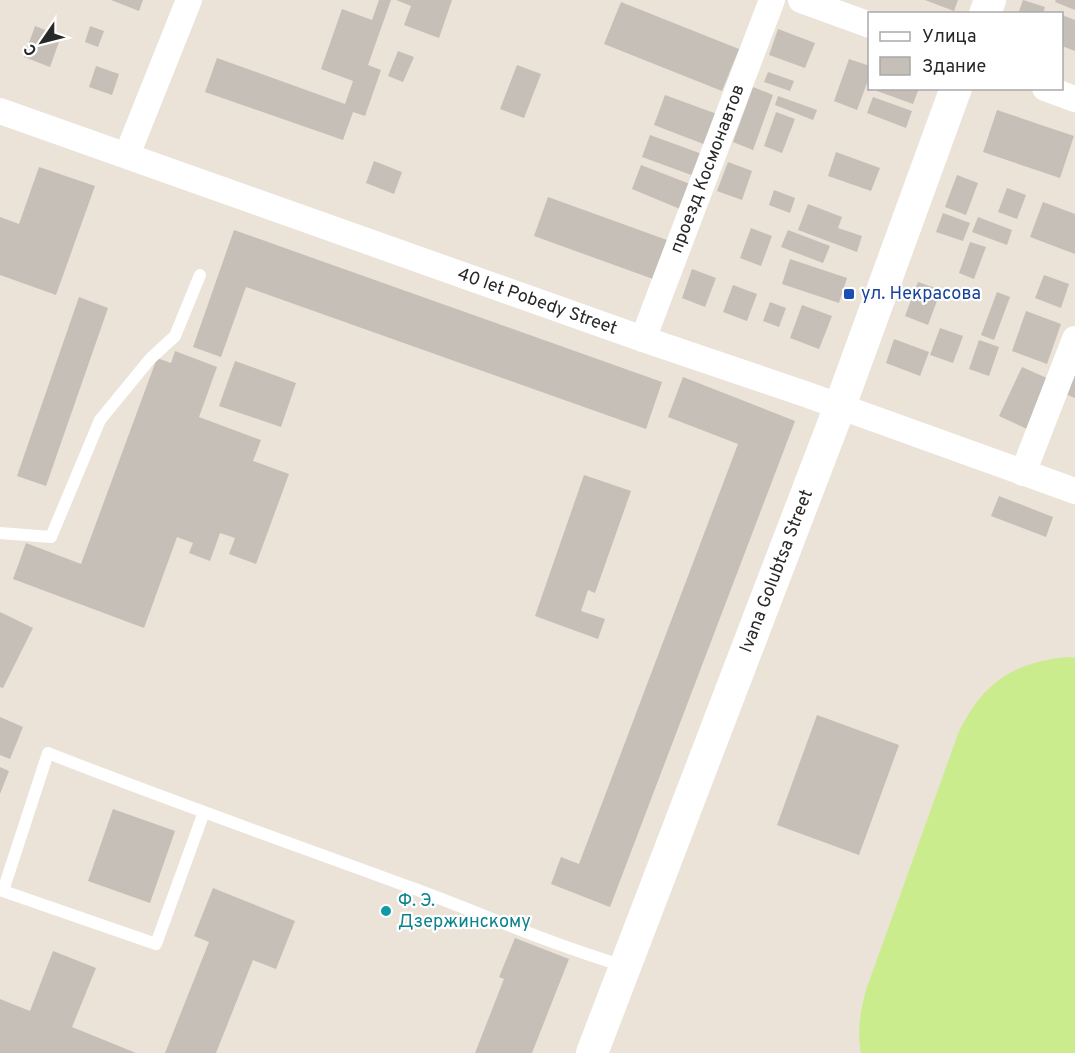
<svg xmlns="http://www.w3.org/2000/svg" width="1075" height="1053" font-family="Overpass,sans-serif">
<style>
.pitch{fill:#cbec8d}
.building{fill:#c6bfb8}
.lines{fill:none;stroke-linecap:round;stroke-linejoin:round}
.service{stroke:#fff;stroke-width:12}
.minor{stroke:#fff;stroke-width:26}
.tertiary{stroke:#fff;stroke-width:32}
.transit-dot{fill:#1a4fb4;stroke:#fff;stroke-width:2}
.culture-dot{fill:#0f9aa8;stroke:#fff;stroke-width:2}
.labels{text-anchor:middle;dominant-baseline:central;stroke-width:4.5;stroke-linejoin:round;paint-order:stroke}
.street-label{font-size:18px;fill:#282828;stroke:#fff}
.transit-label{font-size:18px;fill:#164399;stroke:#fff;text-anchor:start}
.culture-label{font-size:18px;fill:#0d838f;stroke:#fff;text-anchor:start}
</style>
<rect width="100%" height="100%" fill="#ebe2d8"/>
<path class="pitch" d="M1068,657L1075,658V1053H861C857,1031 860,1012 866,990L958,734C981,684 1013,662 1068,657Z"/>
<g class="building">
<path d="M111,0H143L139,11Z"/>
<path d="M379,0H391L368,65L381,70L365,116L353,112L343,140L205,92L217,58L345,104L353,81L321,69L342,9L372,20Z"/>
<path d="M396,0H452L439,38L404,25L411,6Z"/>
<path d="M925,0H958L954,11Z"/>
<path d="M1023,0L1045,7L1043,14H1018Z"/>
<path d="M1056,0H1075V10L1055,2Z"/>
<path d="M621,2L739,49L722,91L604,44Z"/>
<path d="M1062,15L1075,20V51L1062,46Z"/>
<path d="M35,26L61,36L50,67L24,57Z"/>
<path d="M90,26L104,31L98,47L85,42Z"/>
<path d="M778,29L815,43L805,68L769,55Z"/>
<path d="M398,51L414,57L403,82L388,76Z"/>
<path d="M849,59L870,66V75L857,110L834,101Z"/>
<path d="M517,65L541,74L524,118L500,109Z"/>
<path d="M96,66L119,74L112,95L89,87Z"/>
<path d="M768,72L794,81L790,91L764,82Z"/>
<path d="M753,87L773,95L753,150L733,142Z"/>
<path d="M877,88H919L913,104L877,91Z"/>
<path d="M665,95L717,114L706,145L654,125Z"/>
<path d="M778,96L817,110L813,120L775,105Z"/>
<path d="M873,97L912,111L906,128L867,113Z"/>
<path d="M997,110L1074,136L1060,178L983,152Z"/>
<path d="M776,112L795,119L782,153L764,146Z"/>
<path d="M650,135L702,154L694,176L642,157Z"/>
<path d="M836,152L880,168L871,191L828,176Z"/>
<path d="M374,161L402,172L394,194L366,183Z"/>
<path d="M728,162L752,171L742,200L717,191Z"/>
<path d="M641,165L690,184L680,209L632,189Z"/>
<path d="M39,167L95,186L56,295L0,275V217L19,224Z"/>
<path d="M957,175L978,183L966,215L945,207Z"/>
<path d="M1007,188L1026,195L1017,219L998,212Z"/>
<path d="M774,190L795,198L790,213L769,205Z"/>
<path d="M548,197L667,240L653,279L534,236Z"/>
<path d="M1043,202L1075,214V254L1030,237Z"/>
<path d="M808,204L842,217L838,228L862,236L857,252L798,230Z"/>
<path d="M943,213L970,223L963,241L936,232Z"/>
<path d="M978,217L1012,230L1007,245L972,232Z"/>
<path d="M751,228L772,236L761,266L740,258Z"/>
<path d="M234,230L662,382L646,429L246,287L221,357L193,347Z"/>
<path d="M788,230L830,246L823,263L781,247Z"/>
<path d="M970,242L986,247L974,279L959,273Z"/>
<path d="M790,259L847,278L839,303L782,284Z"/>
<path d="M692,269L716,278L705,307L682,298Z"/>
<path d="M1044,275L1069,284L1061,308L1035,298Z"/>
<path d="M918,282L941,290L928,325L905,316Z"/>
<path d="M733,285L757,294L747,321L723,312Z"/>
<path d="M997,292L1010,297L994,340L981,335Z"/>
<path d="M79,297L108,308L46,486L17,476Z"/>
<path d="M770,302L786,308L779,327L763,321Z"/>
<path d="M802,305L832,316L819,349L790,338Z"/>
<path d="M1026,311L1061,324L1047,364L1012,351Z"/>
<path d="M940,328L963,336L953,363L930,355Z"/>
<path d="M894,339L929,352L920,376L886,363Z"/>
<path d="M979,340L999,347L989,376L969,369Z"/>
<path d="M175,351L217,367L199,417L261,440L253,461L289,474L256,564L229,554L235,538L220,533L210,561L189,553L193,543L177,537L144,628L13,579L26,543L81,564L157,358L171,363Z"/>
<path d="M235,361L296,383L281,427L219,406Z"/>
<path d="M1022,367L1049,379L1027,429L999,416Z"/>
<path d="M1075,368V398L1065,394Z"/>
<path d="M683,377L795,421L610,907L551,884L561,857L579,864L738,444L668,417Z"/>
<path d="M584,475L631,491L595,593L588,590L581,611L605,619L598,639L535,616Z"/>
<path d="M999,496L1053,517L1046,537L991,516Z"/>
<path d="M0,612L33,628L3,688L0,687Z"/>
<path d="M817,715L899,745L859,855L777,825Z"/>
<path d="M0,717L23,727L10,759L0,755Z"/>
<path d="M0,767L9,771L0,794Z"/>
<path d="M113,809L175,831L150,903L88,881Z"/>
<path d="M213,888L295,921L276,969L253,960L216,1053H165L209,942L194,936Z"/>
<path d="M515,938L569,959L532,1053H475L504,979L499,977Z"/>
<path d="M53,951L96,968L72,1027L136,1053H0V999L30,1011Z"/>
</g>
<g class="lines">
<g class="service">
<path d="M0,533L51,537L100,420L150,359L175,336L200,275"/>
<path d="M204,812L156,944L3,891L48,753C170,801 293,844 415,889C485,915 553,945 624,966"/>
</g>
<g class="minor">
<path d="M801,0L870,25"/>
<path d="M1045,88L1075,99"/>
<path id="s1" d="M0,111L643,339L808,395L1075,491"/>
<path d="M127,155L189,0"/>
<path id="s2" d="M643,339L772,0"/>
<path d="M1023,473L1075,339"/>
</g>
<g class="tertiary">
<path d="M985,14L990,0"/>
<path id="s3" d="M592,1053L840,406L956,88"/>
</g>
</g>
<rect class="transit-dot" x="843" y="288" width="12" height="12" rx="3"/>
<circle class="culture-dot" cx="386" cy="911" r="6"/>
<g class="labels">
<g class="street-label">
<text stroke="none"><textPath href="#s2" startOffset="182">проезд Космонавтов</textPath></text>
<text stroke="none"><textPath href="#s1" startOffset="570">40 let Pobedy Street</textPath></text>
<text stroke="none"><textPath href="#s3" startOffset="516">Ivana Golubtsa Street</textPath></text>
</g>
<g class="transit-label">
<text x="861" y="294">ул. Некрасова</text>
</g>
<g class="culture-label">
<text x="398" y="901">Ф. Э.<tspan x="398" dy="21">Дзержинскому</tspan></text>
</g>
</g>
<rect x="868" y="12" width="195" height="78" fill="#ffffff" stroke="#a9a9a9" stroke-width="1.5"/>
<rect x="880" y="32" width="30" height="9" fill="#ffffff" stroke="#a9a9a9" stroke-width="1.5"/>
<text x="922" y="42" font-size="18" fill="#282828">Улица</text>
<rect x="880" y="57" width="30" height="18" fill="#c6bfb8" stroke="#a9a9a9" stroke-width="1.5"/>
<text x="922" y="72" font-size="18" fill="#282828">Здание</text>
<g transform="translate(42 42) rotate(235)" stroke="#ffffff" stroke-width="4.5" paint-order="stroke">
<path d="M0-4.5L10 22L0 15L-10 22Z" fill="#282828"/>
<text y="-9" font-size="16" font-weight="bold" text-anchor="middle" fill="#282828">С</text>
</g>
</svg>
